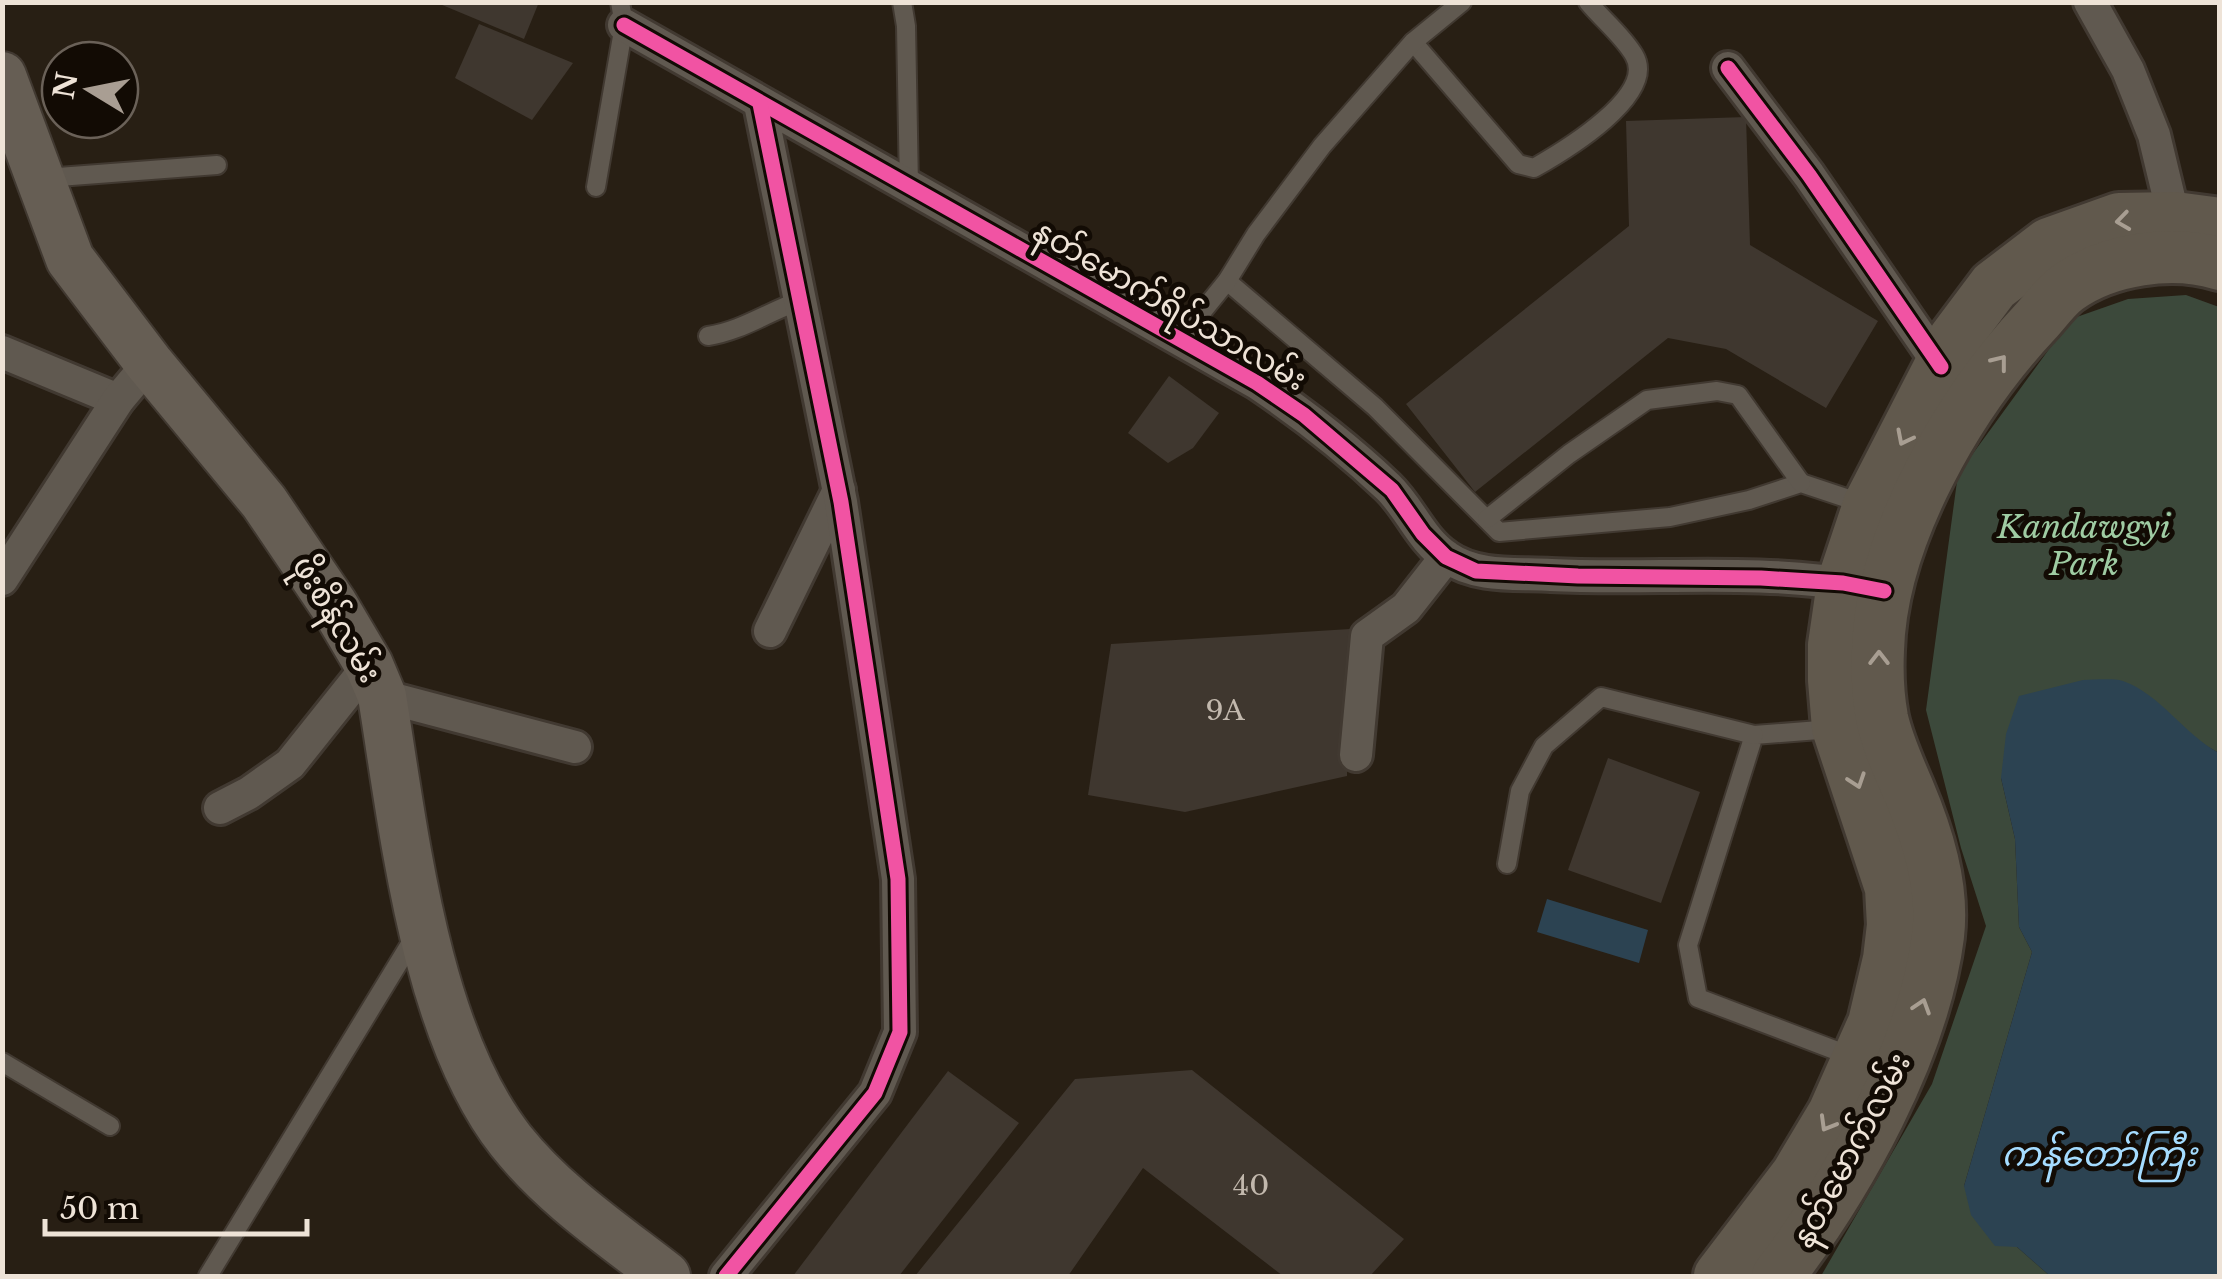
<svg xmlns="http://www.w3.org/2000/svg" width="2222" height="1279" font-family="'Libre Baskerville','Noto Sans Myanmar',serif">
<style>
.green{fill:#3c493b}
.water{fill:#2c4352}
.building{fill:#3f372f}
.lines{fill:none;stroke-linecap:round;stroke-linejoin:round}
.service-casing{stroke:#413931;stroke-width:22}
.minor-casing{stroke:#413931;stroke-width:38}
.secondary-casing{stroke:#413931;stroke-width:52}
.primary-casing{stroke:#413931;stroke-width:58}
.service{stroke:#605950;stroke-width:18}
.minor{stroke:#605950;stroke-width:32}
.secondary{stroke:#665e54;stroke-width:48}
.primary{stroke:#61594d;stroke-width:52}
.cycleway-casing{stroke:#120b04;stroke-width:21}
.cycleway{stroke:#f153a3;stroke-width:15}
.oneway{stroke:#a89e92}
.labels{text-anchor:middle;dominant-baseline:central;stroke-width:10;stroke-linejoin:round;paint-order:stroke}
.number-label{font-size:28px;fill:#c2b8ad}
.street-label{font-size:32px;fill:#eee3d7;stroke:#120b04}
.park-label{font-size:32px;font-style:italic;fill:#9fcca3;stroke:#120b04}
.water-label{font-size:35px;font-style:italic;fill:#a5dcff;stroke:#120b04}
</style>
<rect width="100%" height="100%" fill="#281f14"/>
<path class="green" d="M2186,295L2219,307V753L2199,742L2153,700L2001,778L2015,839L2019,927L2032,952L1964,1186L2017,1247L2050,1276H1821L1932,1084L1986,926L1961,848L1926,710L1958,474L2071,319L2128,299Z"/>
<g class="water">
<path d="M2083,680C2095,680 2112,678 2123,681C2160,694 2185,735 2219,753V1276H2050L2017,1247L1995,1246L1971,1215L1964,1186L2032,952L2019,927L2015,839L2001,778L2006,734L2019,696Z"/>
<path d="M1547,899L1648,930L1639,963L1537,932Z"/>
</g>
<g class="building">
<path d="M435,2H539L524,39Z"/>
<path d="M479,24L573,63L532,120L455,78Z"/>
<path d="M1746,117L1750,245L1878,321L1826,408L1726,349L1668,338L1475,492L1406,404L1629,226L1626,121Z"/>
<path d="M1169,376L1219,413L1193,448L1168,463L1128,433Z"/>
<path d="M1350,629L1347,776L1185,812L1088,795L1111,644Z"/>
<path d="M1608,758L1700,792L1661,903L1568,870Z"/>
<path d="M1192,1070L1404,1239L1370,1276H1283L1143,1168L1068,1276H915L1075,1079Z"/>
<path d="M948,1071L1019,1123L899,1276H793Z"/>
</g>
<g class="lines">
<defs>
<g id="service">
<path d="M902,2L906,26L909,187"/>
<path d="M1413,42L1518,164L1534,168C1564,151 1658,95 1634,55C1623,36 1602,19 1588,2"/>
<path d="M45,178L217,165"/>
<path d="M596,187L624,25L620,2"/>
<path d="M1227,281L1375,407L1499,532L1670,517L1749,500L1801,483L1864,504"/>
<path d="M708,336C742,331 769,311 802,300"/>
<path d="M1180,339L1227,281L1256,234L1322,146L1413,42L1462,2"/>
<path d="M1487,519L1569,454L1647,400L1717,391L1738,395L1801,483"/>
<path d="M1832,729L1754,735L1688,945L1698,998L1853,1057"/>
<path d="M1507,864L1520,791L1544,746L1601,697L1754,735"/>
<path d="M2,1062L110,1126"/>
<path d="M208,1276L415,936"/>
</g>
<g id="minor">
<path d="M2090,2L2128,70L2154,135L2178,235"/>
<path d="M624,25L1257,383C1303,414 1348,449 1388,487C1410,508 1421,540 1447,557C1477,578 1517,573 1551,575C1652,580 1757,568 1857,586"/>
<path d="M1728,68L1809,175L1941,367"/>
<path d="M2,352L118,400"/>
<path d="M2,579L118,400L149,363"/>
<path d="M770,631L839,490"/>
<path d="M382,696L575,747"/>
<path d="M1356,755L1367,636L1406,608L1446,557"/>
<path d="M220,808L249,793L290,764L369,665"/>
<path d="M726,1276L875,1093L900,1032L898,879L841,502L760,104"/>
</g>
<path id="secondary" d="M2,76L70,259L149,363L264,502L333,604L369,665L382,696C404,831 425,1032 511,1141C554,1195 612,1234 666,1276"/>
<g id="primary">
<path d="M1720,1276L1797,1175L1834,1113L1874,1023L1889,959L1893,925L1891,888L1838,728L1834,680V645L1843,583L1869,505L1955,338L1994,286L2049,244L2119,219L2175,218L2220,224"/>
<path d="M1778,1276C1848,1185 1923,1052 1938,936C1944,886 1927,834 1908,789C1898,766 1887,742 1882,718C1878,696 1877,671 1878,650C1881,536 1960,402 2036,321C2046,310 2056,296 2067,288C2107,259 2172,249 2220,264"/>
</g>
</defs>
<use href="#service" class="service-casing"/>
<use href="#minor" class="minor-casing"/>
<use href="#secondary" class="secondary-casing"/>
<use href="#primary" class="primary-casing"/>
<use href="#service" class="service"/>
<use href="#minor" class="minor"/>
<use href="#secondary" class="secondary"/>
<use href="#primary" class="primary"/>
<defs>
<g id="cycleway">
<path d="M624,25L1257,383L1304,415L1392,490L1423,534L1446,557L1476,571L1578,576L1761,578L1843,583L1884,591"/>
<path d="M1728,68L1809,175L1941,367"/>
<path d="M726,1276L875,1093L900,1032L898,879L841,502L760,104"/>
</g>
</defs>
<use href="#cycleway" class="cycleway-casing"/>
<use href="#cycleway" class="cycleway"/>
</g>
<defs><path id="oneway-chevron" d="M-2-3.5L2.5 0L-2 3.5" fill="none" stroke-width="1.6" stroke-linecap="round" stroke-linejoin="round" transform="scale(2.5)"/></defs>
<g class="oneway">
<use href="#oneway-chevron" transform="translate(2123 221) rotate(172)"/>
<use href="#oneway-chevron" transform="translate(2000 362) rotate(-52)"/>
<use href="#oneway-chevron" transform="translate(1904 438) rotate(117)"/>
<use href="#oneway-chevron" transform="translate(1879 658) rotate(-90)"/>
<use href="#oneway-chevron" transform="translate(1857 781) rotate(71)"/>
<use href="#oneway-chevron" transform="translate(1922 1006) rotate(-72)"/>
<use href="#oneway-chevron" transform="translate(1827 1124) rotate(120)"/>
</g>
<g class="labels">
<g class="number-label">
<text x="1225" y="710">9A</text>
<text x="1251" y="1185">40</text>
</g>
<g class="street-label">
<text transform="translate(1170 305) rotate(30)">နတ်မောက်ရိပ်သာလမ်း</text>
<text transform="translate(337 619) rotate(59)">ဖိုးစိန်လမ်း</text>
<text transform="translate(1851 1150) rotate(-62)">နတ်မောက်လမ်း</text>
</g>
<g class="park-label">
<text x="2084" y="527">Kandawgyi<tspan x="2084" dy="37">Park</tspan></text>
</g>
<g class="water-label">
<text x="2099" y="1153">ကန်တော်ကြီး</text>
</g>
</g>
<rect width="2222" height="1279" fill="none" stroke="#eee3d7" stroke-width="10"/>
<g transform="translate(90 90) rotate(280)"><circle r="48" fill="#120b04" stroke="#6a6158" stroke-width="2.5"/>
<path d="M0-8L18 38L0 25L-18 38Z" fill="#a99e93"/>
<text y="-15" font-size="28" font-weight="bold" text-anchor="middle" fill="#eee3d7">N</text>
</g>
<path d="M45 1219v15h262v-15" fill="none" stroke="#eee3d7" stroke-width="5"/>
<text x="60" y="1219" font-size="30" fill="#eee3d7" stroke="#120b04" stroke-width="8" paint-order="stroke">50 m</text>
</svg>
